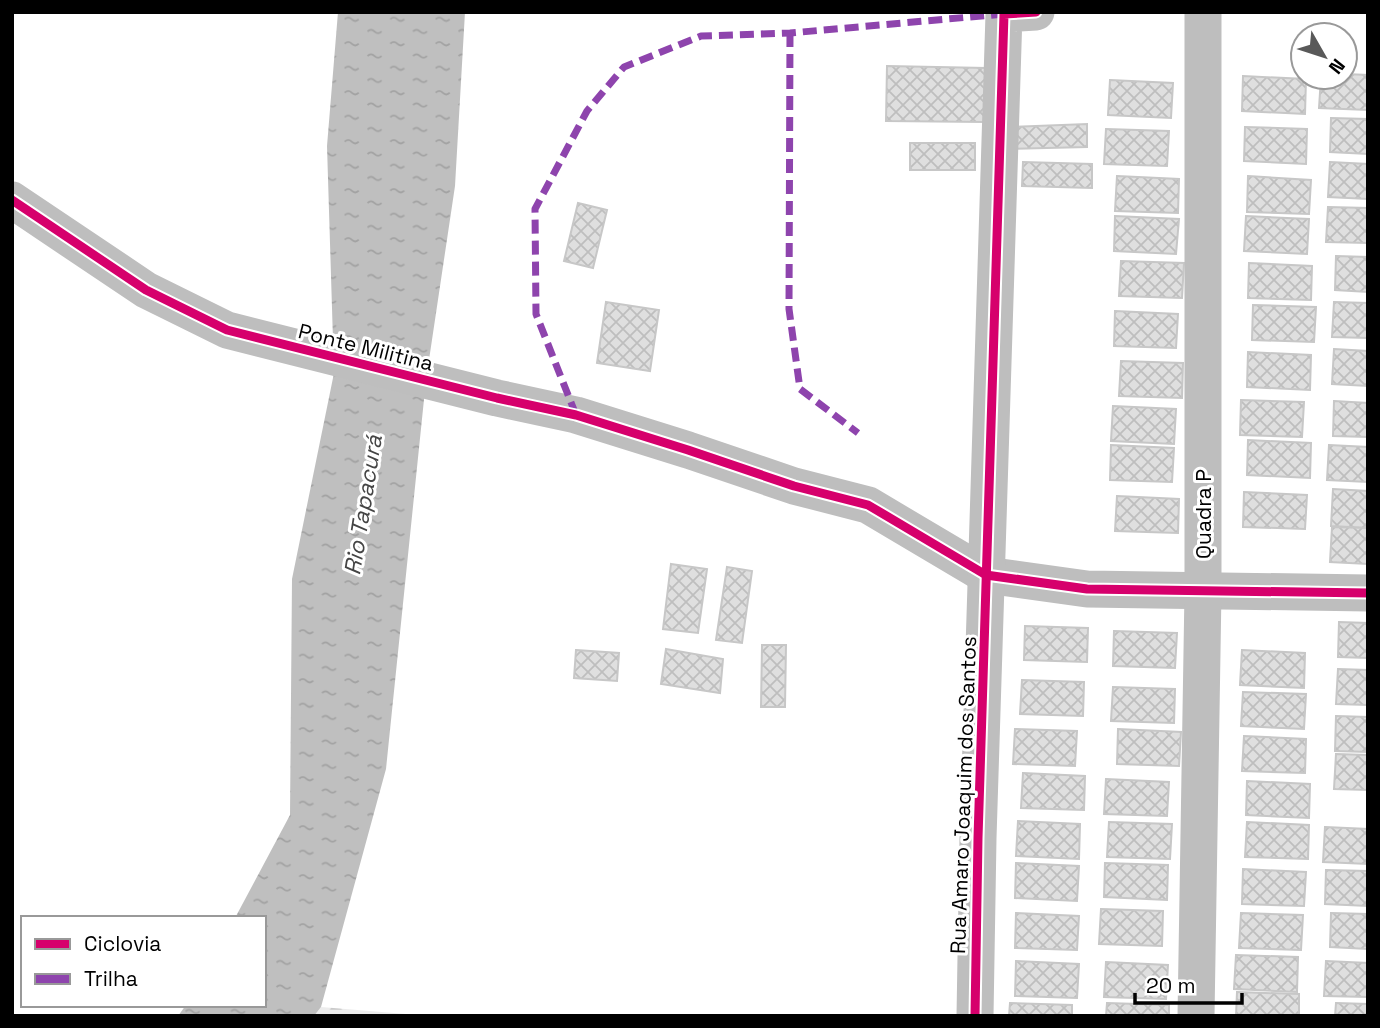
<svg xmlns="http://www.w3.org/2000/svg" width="1380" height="1028" font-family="'Space Grotesk',sans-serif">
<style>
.forest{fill:url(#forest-firs)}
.water{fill:url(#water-ripples)}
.building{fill:url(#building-cross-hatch);stroke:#c7c7c7;stroke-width:2}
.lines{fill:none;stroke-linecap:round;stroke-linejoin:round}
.street{stroke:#bebebe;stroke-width:37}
.quiet{stroke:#8e44ad;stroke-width:7;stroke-dasharray:14 7;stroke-linecap:butt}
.cycleway-casing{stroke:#fff;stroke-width:13}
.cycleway{stroke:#d6006c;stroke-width:9}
.labels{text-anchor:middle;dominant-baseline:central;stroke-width:6;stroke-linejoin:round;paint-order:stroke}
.street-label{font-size:21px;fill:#000;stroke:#fff}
.water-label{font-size:23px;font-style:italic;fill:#444;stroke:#fff}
</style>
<defs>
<pattern id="forest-firs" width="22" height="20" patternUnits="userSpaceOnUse" patternTransform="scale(1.75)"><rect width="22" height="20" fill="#ececec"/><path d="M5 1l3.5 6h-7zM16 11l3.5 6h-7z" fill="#c9c9c9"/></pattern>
<pattern id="water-ripples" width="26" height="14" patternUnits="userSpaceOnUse" patternTransform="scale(1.75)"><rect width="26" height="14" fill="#bfbfbf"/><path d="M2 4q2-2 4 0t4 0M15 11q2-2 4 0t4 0" fill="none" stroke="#a2a2a2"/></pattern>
<pattern id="building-cross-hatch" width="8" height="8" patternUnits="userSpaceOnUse" patternTransform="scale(1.75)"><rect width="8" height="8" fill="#dfdfdf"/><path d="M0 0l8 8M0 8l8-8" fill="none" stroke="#bebebe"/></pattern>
</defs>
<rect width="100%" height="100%" fill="#fff"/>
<path class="forest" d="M321,1007L430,1016H314Z"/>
<path class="water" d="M338,12H465L455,186L426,380L386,769L321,1007L314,1016H178L186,1005H264V918H235L290,815L292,579L334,373L327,146Z"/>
<g class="building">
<path d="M887,66L986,68L985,122L886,121Z"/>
<path d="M1345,74L1368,75V110L1319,108L1321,77H1345Z"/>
<path d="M1243,76L1306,79L1305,114L1242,111Z"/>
<path d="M1110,80L1173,83L1171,118L1108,115Z"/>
<path d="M1331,118L1368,119V154L1330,152Z"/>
<path d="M1087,124V147L1010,149V127Z"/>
<path d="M1245,127L1307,129L1306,164L1244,161Z"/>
<path d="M1106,129L1169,131L1167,166L1104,164Z"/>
<rect x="910" y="143" width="65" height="27"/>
<path d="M1023,162L1092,164V188L1022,186Z"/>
<path d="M1330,162L1368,164V199L1328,197Z"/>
<path d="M1117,176L1179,179L1178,213L1115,211Z"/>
<path d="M1248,176L1311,180L1309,214L1247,212Z"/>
<path d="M578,203L607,210L593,268L564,261Z"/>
<path d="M1328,207L1368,208V243L1326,242Z"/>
<path d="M1115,216L1179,219L1176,254L1114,251Z"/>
<path d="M1246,216L1309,219L1307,254L1244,251Z"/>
<path d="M1336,256L1368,257V292L1335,290Z"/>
<path d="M1121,261L1184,263L1182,298L1119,296Z"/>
<path d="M1249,263L1312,266L1311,300L1248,298Z"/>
<path d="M606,302L659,310L650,371L597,363Z"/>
<path d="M1334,302L1368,303V338L1332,337Z"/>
<path d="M1253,305L1316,307L1314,342L1252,340Z"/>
<path d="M1115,311L1178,314L1176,348L1114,346Z"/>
<path d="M1334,349L1368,351V386L1332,384Z"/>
<path d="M1248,352L1311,355L1310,390L1247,387Z"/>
<path d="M1121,361L1183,363L1182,398L1119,396Z"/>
<path d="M1241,400L1304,402L1302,437L1240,435Z"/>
<path d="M1334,401L1368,403V437L1333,436Z"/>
<path d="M1113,406L1176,409L1174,444L1111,441Z"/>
<path d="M1248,440L1311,443L1310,478L1247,475Z"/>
<path d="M1111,445L1174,448L1172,482L1110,480Z"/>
<path d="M1329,445L1368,447V482L1327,480Z"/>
<path d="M1333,489L1368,491V528L1331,526Z"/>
<path d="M1244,492L1307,495L1305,529L1243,527Z"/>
<path d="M1117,496L1179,499L1178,533L1115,531Z"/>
<path d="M1332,527L1368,528V564L1330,562Z"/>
<path d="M671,564L707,569L698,633L663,629Z"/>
<path d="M727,567L752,571L742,643L716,640Z"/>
<path d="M1339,622L1368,623V658L1338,657Z"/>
<path d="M1025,626L1088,628L1087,662L1024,660Z"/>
<path d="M1114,631L1177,633L1175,668L1113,666Z"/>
<path d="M762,645H786L785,707H761Z"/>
<path d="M666,649L723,659L720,693L661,684Z"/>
<path d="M576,650L619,653L617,681L574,678Z"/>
<path d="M1242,650L1305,653L1304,688L1240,685Z"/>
<path d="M1338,669L1368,670V705L1336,704Z"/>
<path d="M1022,680L1084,682L1083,716L1020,714Z"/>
<path d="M1113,687L1175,689L1174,723L1111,721Z"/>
<path d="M1243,692L1306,694L1304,729L1241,726Z"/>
<path d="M1336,716L1368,717V752L1335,751Z"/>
<path d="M1015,729L1077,731L1075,766L1013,764Z"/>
<path d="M1118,729L1181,732L1179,766L1117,764Z"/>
<path d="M1244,736L1306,739L1305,773L1242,771Z"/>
<path d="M1336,754L1368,755V790L1334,789Z"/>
<path d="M1023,773L1085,776L1084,810L1021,808Z"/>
<path d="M1106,779L1169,782L1167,816L1104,814Z"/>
<path d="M1247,781L1310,784L1309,818L1246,815Z"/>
<path d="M1018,821L1080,824L1079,859L1016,856Z"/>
<path d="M1109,822L1172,824L1170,859L1107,857Z"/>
<path d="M1247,822L1309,825L1308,859L1245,857Z"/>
<path d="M1325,827L1368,829V864L1323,862Z"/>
<path d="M1016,863L1079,866L1077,901L1015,898Z"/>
<path d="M1105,863L1168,865L1167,900L1104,897Z"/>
<path d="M1243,869L1306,872L1304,906L1242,904Z"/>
<path d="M1326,870L1368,871V906L1325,904Z"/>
<path d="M1101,909L1163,911L1162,946L1099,944Z"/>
<path d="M1016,913L1079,916L1077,950L1015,948Z"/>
<path d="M1241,913L1303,915L1301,950L1239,948Z"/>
<path d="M1331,913L1368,914V949L1330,947Z"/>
<path d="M1236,955L1298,957L1297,992L1234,989Z"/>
<path d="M1016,961L1079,964L1077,998L1015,996Z"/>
<path d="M1326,961L1368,963V997L1324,996Z"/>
<path d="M1106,962L1168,965L1166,999L1104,997Z"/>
<path d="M1237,992L1299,994V1016H1236Z"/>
<path d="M1010,1003L1072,1005V1016H1009Z"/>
<path d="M1107,1003L1169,1005V1016H1106Z"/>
<path d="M1336,1003L1368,1004V1016H1335Z"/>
</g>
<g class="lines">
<g class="street">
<path d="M12,200L146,290L227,330L497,398L576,415L688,450L794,486L868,505L986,575L1087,589L1368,593"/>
<path d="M975,1016L978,838L1004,14L1036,12"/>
<path d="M1196,1016L1203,591V12"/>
</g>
<g class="quiet">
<path d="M790,33L789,309L800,389L858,433"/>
<path d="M576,415L536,314L535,209L587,111L624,67L701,36L790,33L1004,14"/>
</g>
<defs>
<g id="cycleway">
<path d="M12,200L146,290L227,330L497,398L576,415L688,450L794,486L868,505L986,575L1087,589L1368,593"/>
<path d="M975,1016L978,838L1004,14L1036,12"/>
</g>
</defs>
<use href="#cycleway" class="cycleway-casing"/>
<use href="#cycleway" class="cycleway"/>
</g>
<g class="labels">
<g class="street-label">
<text transform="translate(366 347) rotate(14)">Ponte Militina</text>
<text transform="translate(1203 514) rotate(-90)">Quadra P</text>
<text transform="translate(963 795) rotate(-88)">Rua Amaro Joaquim dos Santos</text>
</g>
<g class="water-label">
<text transform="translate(363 505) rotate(-81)">Rio Tapacurá</text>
</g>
</g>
<rect width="1380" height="1028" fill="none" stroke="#000000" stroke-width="28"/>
<rect x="21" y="916" width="245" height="91" fill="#ffffff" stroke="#999999" stroke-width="2"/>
<rect x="35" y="939" width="35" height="10" fill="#d6006c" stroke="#999999" stroke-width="2"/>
<text x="84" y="951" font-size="21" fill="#000000">Ciclovia</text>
<rect x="35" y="974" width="35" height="10" fill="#8e44ad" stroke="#999999" stroke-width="2"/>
<text x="84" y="986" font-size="21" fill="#000000">Trilha</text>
<g transform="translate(1324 56) rotate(129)"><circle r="33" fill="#ffffff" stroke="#999999" stroke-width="2"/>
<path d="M0-5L12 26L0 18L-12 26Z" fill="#595959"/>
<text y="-10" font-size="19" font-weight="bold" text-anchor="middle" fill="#000000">N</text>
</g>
<path d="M1135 993v10h107v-10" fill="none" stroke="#000000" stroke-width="3.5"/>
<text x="1146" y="993" font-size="21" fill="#000000" stroke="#ffffff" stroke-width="5" paint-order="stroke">20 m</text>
</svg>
